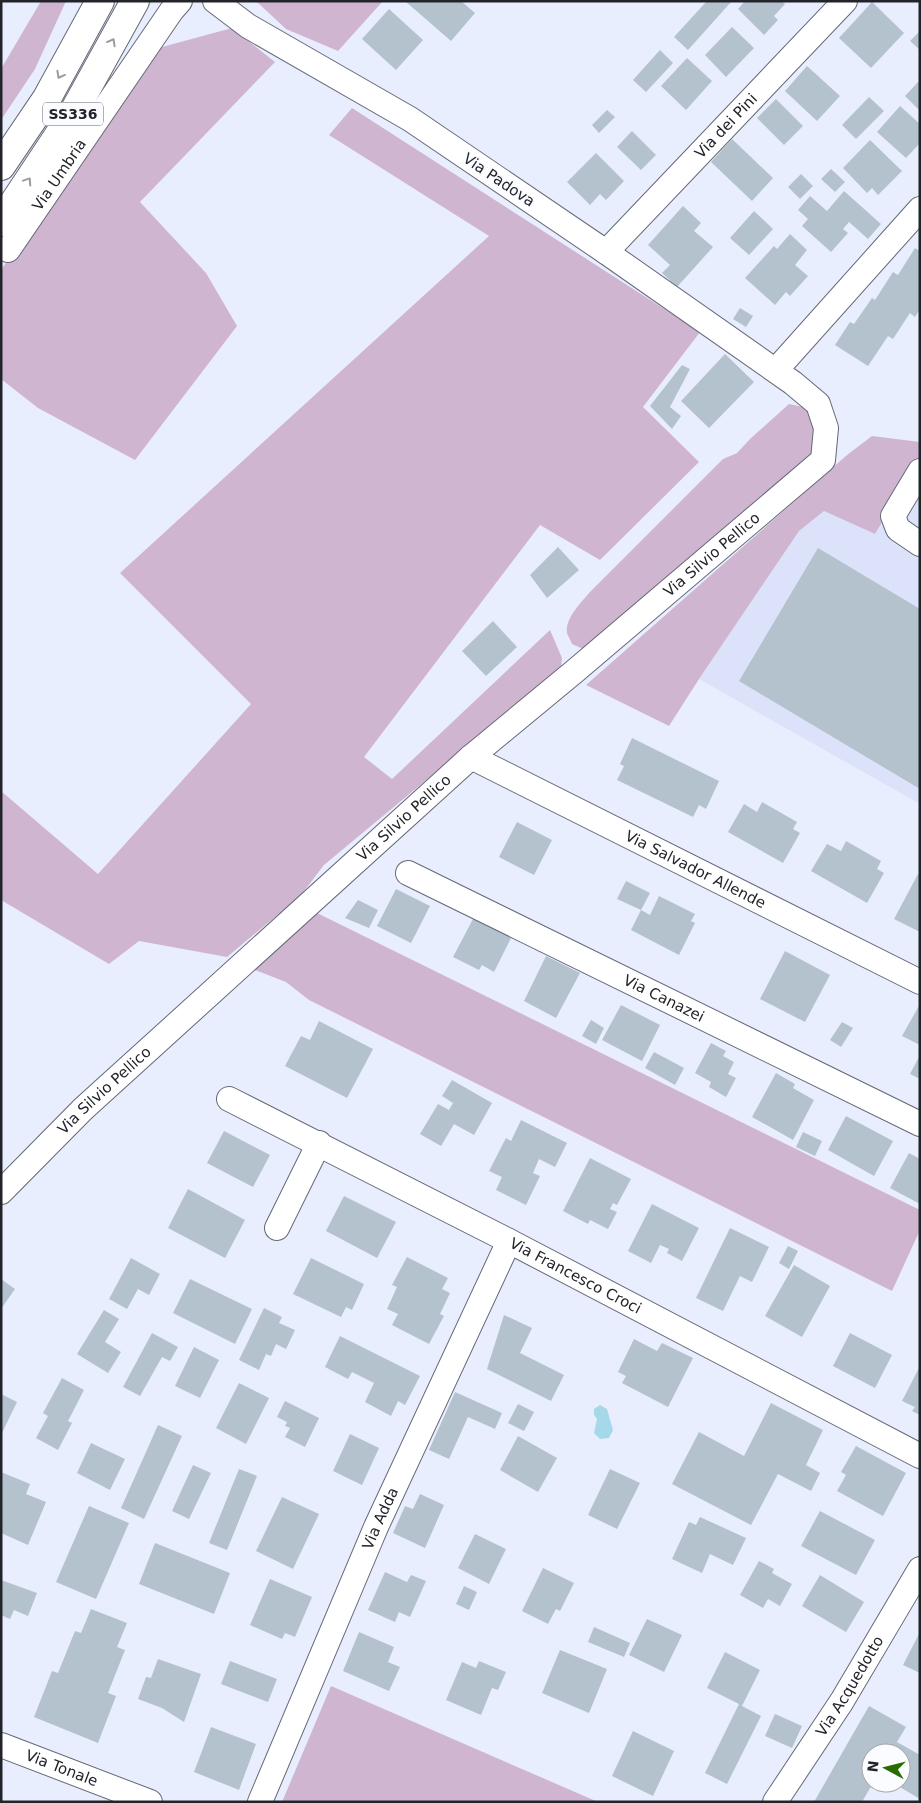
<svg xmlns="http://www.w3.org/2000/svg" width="921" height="1803" font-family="'DejaVu Sans',sans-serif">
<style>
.built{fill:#dbe2f9}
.green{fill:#d0b5d1}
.water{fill:#a5d9e9}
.building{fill:#b4c2ce}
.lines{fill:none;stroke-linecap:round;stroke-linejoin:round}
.minor-casing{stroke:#656977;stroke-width:26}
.highway-casing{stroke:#656977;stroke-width:30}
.minor{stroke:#fff;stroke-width:24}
.highway{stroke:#fff;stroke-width:28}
.oneway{stroke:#9c9c9f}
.labels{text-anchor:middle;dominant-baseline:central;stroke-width:4.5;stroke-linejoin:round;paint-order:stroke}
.shield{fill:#fbfcff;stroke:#64656a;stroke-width:1}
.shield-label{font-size:14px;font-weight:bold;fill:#23242a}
.street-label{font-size:15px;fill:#23242a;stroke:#fbfcff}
</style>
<rect width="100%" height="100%" fill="#e9eefe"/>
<path class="built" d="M920,458V804L699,679L799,531L824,511L875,534Z"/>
<g class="green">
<path d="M41,1H66L35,69L1,120V69Z"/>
<path d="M256,1H383L338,51L286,29Z"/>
<path d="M232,28L275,62L140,202L206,273L237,326L135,460L38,408L1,379V270L151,50Z"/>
<path d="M352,108L700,332L643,407L699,462L600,560L540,525L364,757L392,779L550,630L562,658L561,668L324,865L301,895L227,957L139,941L109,964L1,900V791L98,874L251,704L120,573L489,236L329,135Z"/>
<path d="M789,404L808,408L819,428L811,456L583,649L572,644C571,641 568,636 567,633C565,618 581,603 589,593L723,459L737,453L750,439Z"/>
<path d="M872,436L920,442V458L875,534L824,511L799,531L699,679L669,726L586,685L847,455Z"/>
<path d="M315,912L920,1210V1230L892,1291L309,1000L286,982L255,970Z"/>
<path d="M331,1686L598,1802H282Z"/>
</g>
<path class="water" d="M600,1405L607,1409L613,1430L609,1438L600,1439L594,1433L597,1419L594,1415V1409Z"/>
<g class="building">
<path d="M405,1H461L475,13L451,41Z"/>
<path d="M707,1H732L688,50L674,37Z"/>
<path d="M745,1H782L785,4L774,16L778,20L764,35L738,9Z"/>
<path d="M872,2L904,33L871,68L839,38Z"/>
<path d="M389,9L423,40L396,70L362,39Z"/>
<path d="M732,27L754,48L726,77L705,55Z"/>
<path d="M920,31V50L910,41Z"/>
<path d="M660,50L673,63L646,92L633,80Z"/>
<path d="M687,58L712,81L686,110L661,86Z"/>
<path d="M807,66L840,96L817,121L785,91Z"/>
<path d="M920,80V111L905,96Z"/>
<path d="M869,97L884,111L856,139L842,125Z"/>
<path d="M776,99L803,126L784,145L757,118Z"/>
<path d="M900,106L920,124V143L906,158L877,132Z"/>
<path d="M607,110L615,117L599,133L592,125Z"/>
<path d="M632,131L656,155L641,170L617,147Z"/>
<path d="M732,139L773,178L752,201L711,162Z"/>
<path d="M870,140L902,171L878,195L872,188L867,193L843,168Z"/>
<path d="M596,153L624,181L606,200L600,194L590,205L567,182Z"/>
<path d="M831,169L845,182L835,192L821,179Z"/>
<path d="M801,174L813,186L800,199L788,187Z"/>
<path d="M844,191L881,224L868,239L849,222L843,229L848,233L831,252L802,226L808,219L798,210L810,196L827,211Z"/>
<path d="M683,206L701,223L694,231L713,247L677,287L662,273L670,265L648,245Z"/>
<path d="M754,211L773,229L749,255L730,238Z"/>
<path d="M790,234L807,250L795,265L808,276L790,296L786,292L775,305L745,278L774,246L777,249Z"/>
<path d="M915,248L918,250L920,248V309L915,317L910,313L893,339L888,336L868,366L835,345L850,322L854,324L872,298L875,300L893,272L898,275Z"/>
<path d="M740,308L753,316L746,327L733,319Z"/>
<path d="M725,354L754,382L709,428L681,401Z"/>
<path d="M682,365L690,369L670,407L681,416L672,429L650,406Z"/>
<path d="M558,547L579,570L547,598L530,575Z"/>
<path d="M818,548L920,609V789L739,681Z"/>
<path d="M493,621L517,647L486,676L462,651Z"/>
<path d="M632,738L719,781L706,809L699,805L693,817L617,780L624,766L620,764Z"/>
<path d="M762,802L797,822L793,829L800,833L783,863L728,832L744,804L757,812Z"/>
<path d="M517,822L552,840L534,875L499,857Z"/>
<path d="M846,841L881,861L877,869L884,873L867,903L811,871L827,844L841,851Z"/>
<path d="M918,874L920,875V932L894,919Z"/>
<path d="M626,881L650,893L641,910L617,899Z"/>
<path d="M396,889L430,906L411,943L377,926Z"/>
<path d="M659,896L695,914L691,921L695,923L679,955L631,930L641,910L650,915Z"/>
<path d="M358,900L378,910L369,928L345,918Z"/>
<path d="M474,917L512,936L494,972L482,965L479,970L453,957Z"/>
<path d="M785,951L830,975L805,1022L760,999Z"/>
<path d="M546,956L580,973L556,1018L524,1001Z"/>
<path d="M920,1004V1045L902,1036Z"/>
<path d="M621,1005L660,1025L642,1061L602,1040Z"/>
<path d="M591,1020L604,1028L596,1044L582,1036Z"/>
<path d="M319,1021L373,1049L347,1098L285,1066L301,1036L310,1040Z"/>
<path d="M842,1022L853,1028L841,1047L830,1040Z"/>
<path d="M711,1043L726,1051L723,1056L734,1062L728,1074L736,1078L726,1097L709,1087L711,1082L695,1073Z"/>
<path d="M654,1052L684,1068L675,1085L645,1068Z"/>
<path d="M920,1055V1079L910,1074Z"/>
<path d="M776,1073L795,1084L793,1088L814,1100L793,1140L752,1117Z"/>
<path d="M452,1080L492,1103L474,1135L454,1124L441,1146L420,1134L438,1104L449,1110L453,1103L442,1096Z"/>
<path d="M846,1116L893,1141L874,1176L828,1150Z"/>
<path d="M521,1120L567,1143L555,1167L539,1159L533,1173L540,1176L526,1205L496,1190L502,1177L489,1171L506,1138L511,1141Z"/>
<path d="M224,1131L270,1155L253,1187L207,1163Z"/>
<path d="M803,1132L822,1141L815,1156L796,1147Z"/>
<path d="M909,1153L920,1159V1204L890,1188Z"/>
<path d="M590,1158L631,1179L617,1205L613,1203L610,1209L617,1212L608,1229L590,1220L588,1224L563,1211Z"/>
<path d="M188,1189L245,1220L225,1258L168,1228Z"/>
<path d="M344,1196L396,1222L377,1258L326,1231Z"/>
<path d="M652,1204L699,1228L682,1261L667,1253L669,1249L660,1245L651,1263L628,1251Z"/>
<path d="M730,1228L769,1247L752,1282L740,1276L723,1311L696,1298Z"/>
<path d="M788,1246L798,1251L789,1269L779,1263Z"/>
<path d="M407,1257L448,1278L442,1289L450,1293L440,1314L444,1316L429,1344L392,1325L398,1314L387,1309L397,1287L392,1285Z"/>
<path d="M131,1258L160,1274L149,1295L138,1289L127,1309L109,1299Z"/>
<path d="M311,1258L364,1284L352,1310L346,1307L341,1317L293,1294Z"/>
<path d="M794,1265L830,1286L802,1337L765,1316Z"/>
<path d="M1,1279L15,1289L1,1309Z"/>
<path d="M190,1279L252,1309L235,1344L173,1313Z"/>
<path d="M264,1308L282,1317L279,1323L295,1330L286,1349L276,1344L271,1356L266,1354L259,1370L239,1360Z"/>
<path d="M104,1310L119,1319L105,1342L121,1352L108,1373L77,1354Z"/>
<path d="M504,1315L532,1328L520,1353L564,1375L551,1401L487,1369Z"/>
<path d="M152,1333L178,1347L170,1361L162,1357L140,1396L123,1387Z"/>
<path d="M850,1333L892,1355L875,1388L833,1366Z"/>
<path d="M340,1336L420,1376L405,1405L398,1401L391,1416L365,1402L374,1383L352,1372L348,1379L325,1367Z"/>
<path d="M634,1339L657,1351L662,1343L693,1358L668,1407L622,1383L626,1376L618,1372Z"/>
<path d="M194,1347L219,1360L200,1398L175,1386Z"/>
<path d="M920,1366V1415L912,1411L915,1407L902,1401Z"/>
<path d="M62,1378L84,1390L68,1421L72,1423L58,1450L36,1438L48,1416L43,1413Z"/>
<path d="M239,1383L269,1398L246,1444L216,1428Z"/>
<path d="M455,1392L502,1413L495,1429L468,1417L449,1459L429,1450Z"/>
<path d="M1,1394L17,1402L1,1435Z"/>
<path d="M285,1401L319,1418L305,1447L285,1437L290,1428L285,1426L287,1422L277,1417Z"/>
<path d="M771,1403L823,1430L806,1465L820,1473L811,1491L778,1474L751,1525L672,1484L699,1432L744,1456Z"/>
<path d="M518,1404L534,1412L524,1431L508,1423Z"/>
<path d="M158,1425L182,1436L144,1519L121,1508Z"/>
<path d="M350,1434L379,1448L362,1485L333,1471Z"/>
<path d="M518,1436L557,1458L538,1492L500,1470Z"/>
<path d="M91,1443L125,1459L110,1490L77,1473Z"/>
<path d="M856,1446L906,1473L883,1516L837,1491L846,1475L841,1472Z"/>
<path d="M193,1465L211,1473L189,1519L172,1511Z"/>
<path d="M239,1469L257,1476L227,1550L209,1543Z"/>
<path d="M610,1469L640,1483L617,1529L588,1515Z"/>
<path d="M1,1472L30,1484L26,1494L46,1502L28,1545L1,1533Z"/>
<path d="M420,1494L444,1505L425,1548L393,1533L405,1506L413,1509Z"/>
<path d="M282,1497L319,1514L293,1569L256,1551Z"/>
<path d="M89,1506L129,1523L96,1599L56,1582Z"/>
<path d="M820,1511L875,1540L856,1575L801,1546Z"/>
<path d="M700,1517L746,1538L733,1565L710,1554L702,1573L672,1559L689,1522L696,1525Z"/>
<path d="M475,1534L506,1549L489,1584L458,1568Z"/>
<path d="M155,1543L230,1573L214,1614L139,1584Z"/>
<path d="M759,1561L774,1569L772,1573L792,1584L780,1606L768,1599L763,1608L740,1595Z"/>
<path d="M543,1568L574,1583L560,1611L556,1609L548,1624L522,1611Z"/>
<path d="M385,1572L407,1582L411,1575L426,1581L410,1617L399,1612L395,1622L368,1610Z"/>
<path d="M820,1575L864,1602L846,1632L802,1606Z"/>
<path d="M270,1579L312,1597L295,1637L285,1633L282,1639L250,1625Z"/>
<path d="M1,1580L37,1593L28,1616L14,1610L10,1619L1,1615Z"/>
<path d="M464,1586L477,1592L469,1610L456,1604Z"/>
<path d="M91,1609L127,1623L117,1647L125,1650L108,1693L116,1696L98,1743L34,1717L52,1671L58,1673L75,1631L81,1633Z"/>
<path d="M647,1619L682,1635L664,1672L629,1655Z"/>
<path d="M594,1627L630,1643L624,1657L588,1642Z"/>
<path d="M359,1632L394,1647L388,1662L400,1667L389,1691L343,1671Z"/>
<path d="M920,1632V1673L903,1665Z"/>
<path d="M560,1650L607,1669L589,1713L542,1693Z"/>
<path d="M725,1652L760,1670L742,1706L761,1716L727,1784L705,1773L739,1704L707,1688Z"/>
<path d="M158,1659L201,1674L184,1722L162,1708L138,1699L146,1677L151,1678Z"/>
<path d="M230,1661L277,1679L268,1702L221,1684Z"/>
<path d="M479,1661L506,1672L498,1690L492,1688L481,1715L446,1700L462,1662L476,1668Z"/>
<path d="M869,1706L906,1727L897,1742L920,1755V1799L893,1783H901V1753H871V1783H873L862,1802H814Z"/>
<path d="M775,1714L802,1726L792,1748L765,1736Z"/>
<path d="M211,1727L256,1744L239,1790L194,1772Z"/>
<path d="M633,1731L674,1751L653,1796L612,1776Z"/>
</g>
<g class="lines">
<defs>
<g id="minor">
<path id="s1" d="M8,250L172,10L180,1"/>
<path id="s2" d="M606,252L845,1"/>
<path d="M776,370L920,209"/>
<path d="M920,471L893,516L898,529L920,544"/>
<path id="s3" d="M471,757L920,982"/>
<path id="s4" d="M408,873L920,1124"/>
<path id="s5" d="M229,1099L509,1241L920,1456"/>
<path id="s6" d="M1,1192L83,1109L471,757L575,671L823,460L826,428L818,404L793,383L606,252L410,119L248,26L215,1"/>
<path d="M277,1228L319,1143"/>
<path id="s7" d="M1,1745L150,1802"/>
<path id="s8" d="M260,1802L376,1527L509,1241"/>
<path id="s9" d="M775,1802L842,1701L920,1569"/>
</g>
<g id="highway">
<path d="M1,166L47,98L100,1"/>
<path d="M1,222L72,115L135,1"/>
</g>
</defs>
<use href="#minor" class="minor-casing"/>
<use href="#highway" class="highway-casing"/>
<use href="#minor" class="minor"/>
<use href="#highway" class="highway"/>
</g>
<defs><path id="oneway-chevron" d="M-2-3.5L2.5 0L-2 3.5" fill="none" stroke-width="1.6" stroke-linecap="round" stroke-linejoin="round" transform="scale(1.25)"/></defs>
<g class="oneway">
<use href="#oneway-chevron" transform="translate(112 42) rotate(-61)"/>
<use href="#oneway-chevron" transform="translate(60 75) rotate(119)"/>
<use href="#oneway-chevron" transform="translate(28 181) rotate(-56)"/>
</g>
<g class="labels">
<rect class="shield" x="43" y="102.5" width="60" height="23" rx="4"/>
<g class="shield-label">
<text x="73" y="114">SS336</text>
</g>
<g class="street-label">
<text stroke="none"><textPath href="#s2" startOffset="174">Via dei Pini</textPath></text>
<text stroke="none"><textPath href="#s1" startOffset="91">Via Umbria</textPath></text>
<text transform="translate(499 180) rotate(34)">Via Padova</text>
<text stroke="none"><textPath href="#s6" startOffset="955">Via Silvio Pellico</textPath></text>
<text stroke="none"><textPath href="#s6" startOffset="550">Via Silvio Pellico</textPath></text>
<text stroke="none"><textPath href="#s3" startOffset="251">Via Salvador Allende</textPath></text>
<text stroke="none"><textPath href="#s4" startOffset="285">Via Canazei</textPath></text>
<text stroke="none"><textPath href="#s6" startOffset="145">Via Silvio Pellico</textPath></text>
<text stroke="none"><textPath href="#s5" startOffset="389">Via Francesco Croci</textPath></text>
<text stroke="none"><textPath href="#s8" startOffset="308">Via Adda</textPath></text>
<text stroke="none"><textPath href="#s9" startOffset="138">Via Acquedotto</textPath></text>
<text stroke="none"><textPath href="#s7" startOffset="65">Via Tonale</textPath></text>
</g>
</g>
<rect width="921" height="1803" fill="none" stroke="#23242a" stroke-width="5"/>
<g transform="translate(886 1768) rotate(277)"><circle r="24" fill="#fbfcff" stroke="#a5a6aa"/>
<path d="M0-4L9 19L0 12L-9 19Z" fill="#2a6b00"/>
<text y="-8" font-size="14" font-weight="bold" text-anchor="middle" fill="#23242a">N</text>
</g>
</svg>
